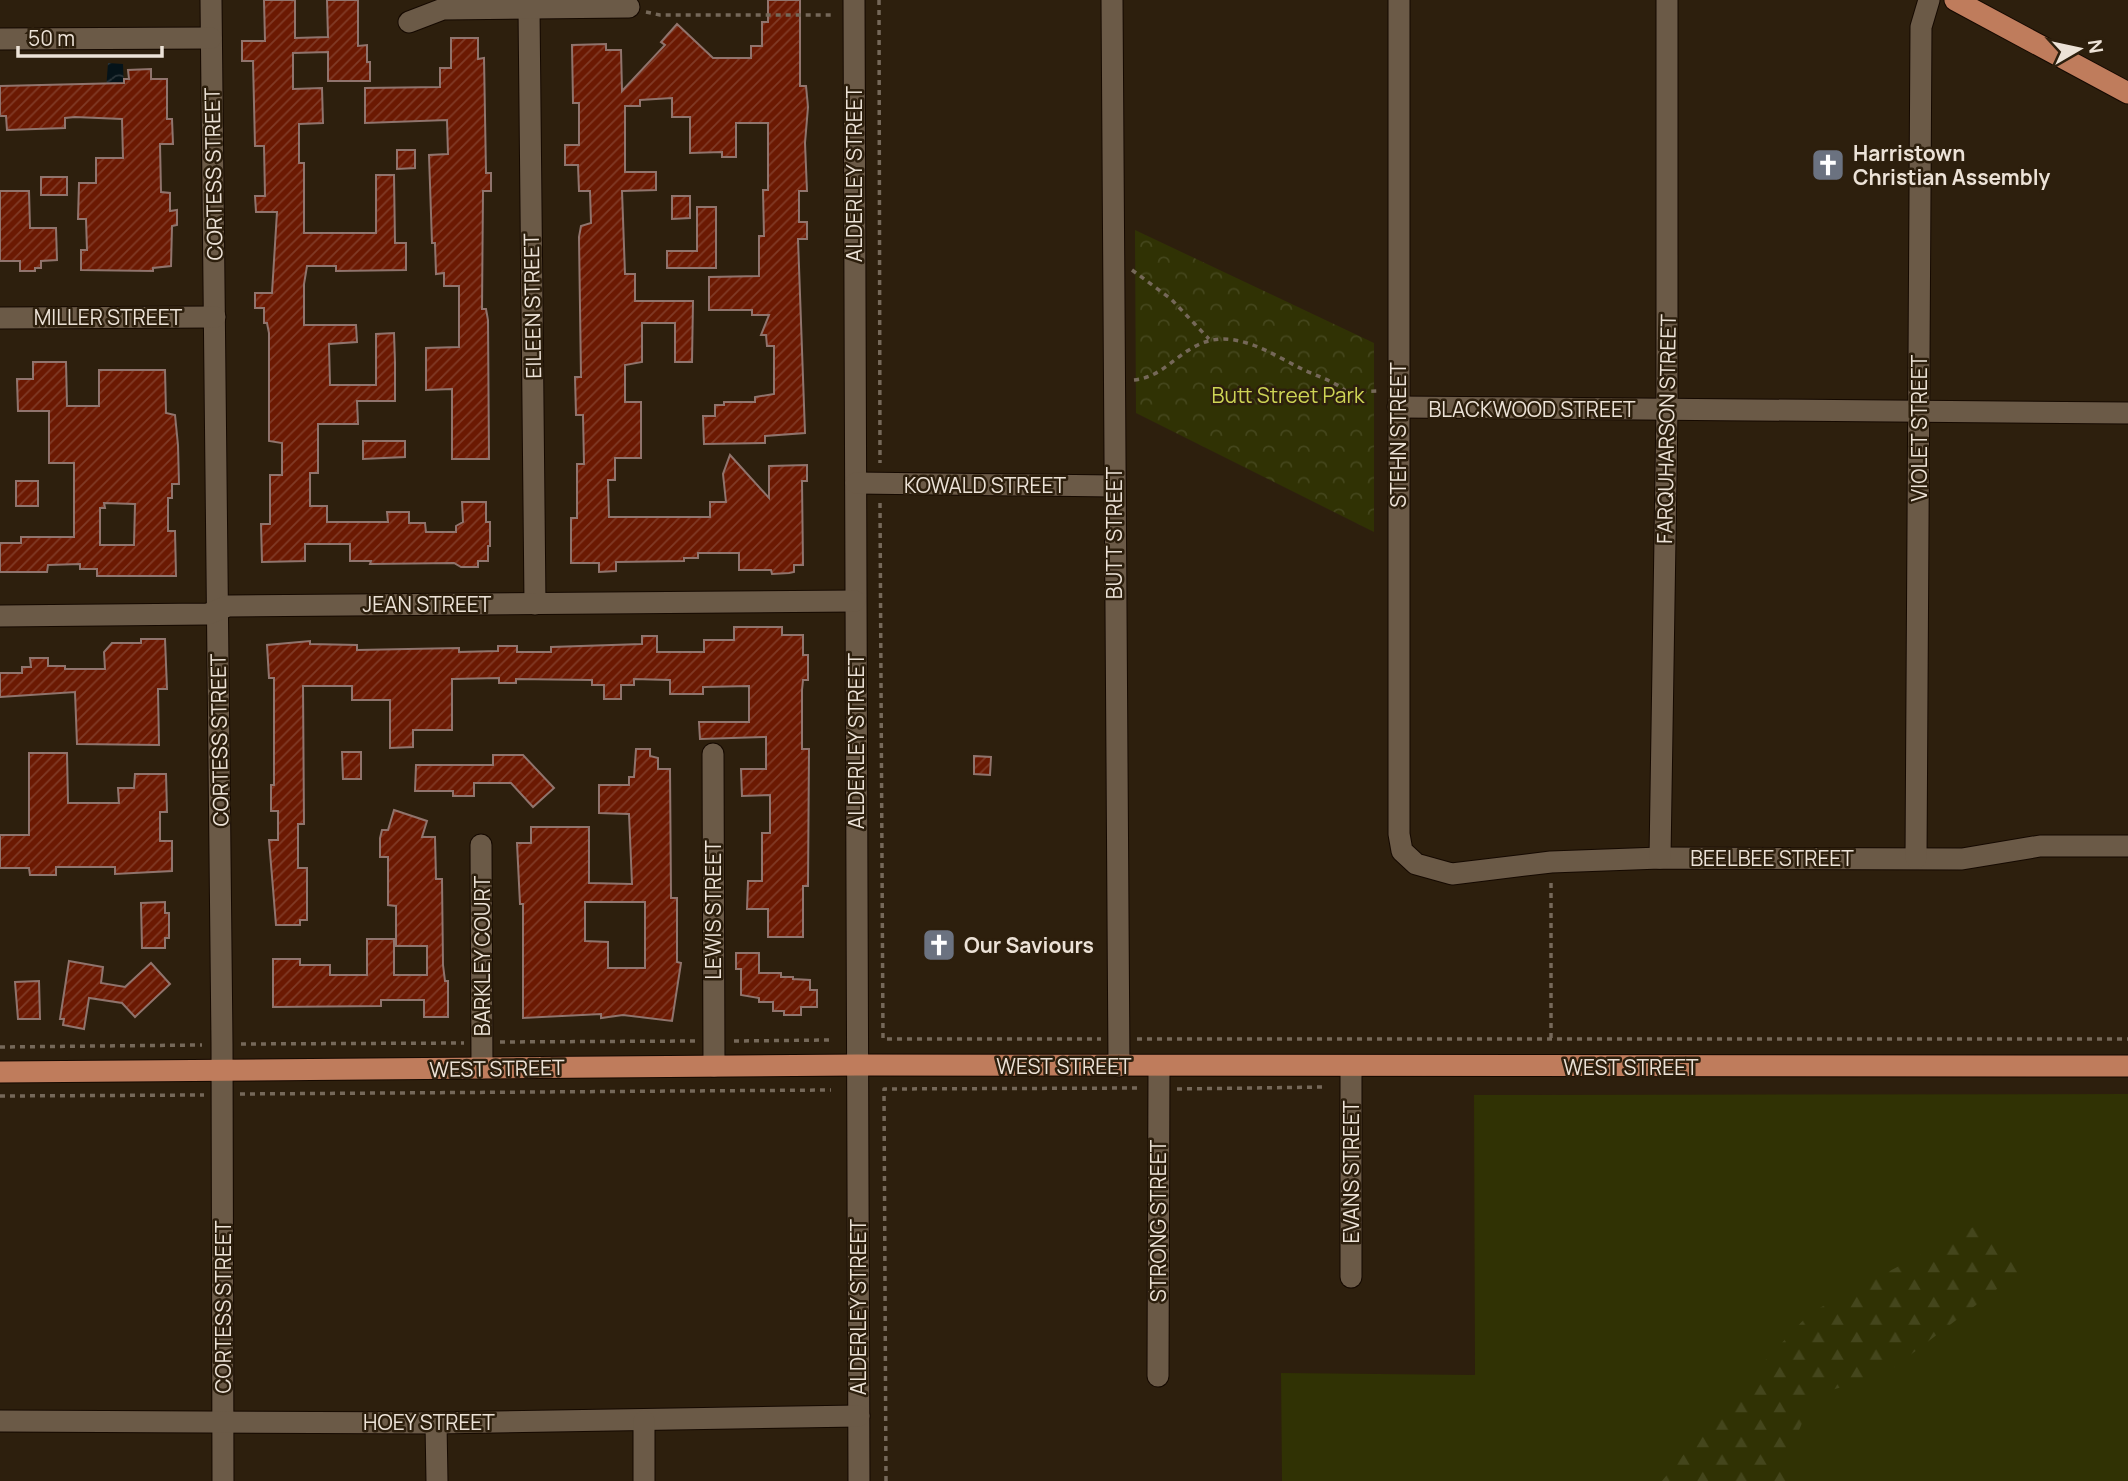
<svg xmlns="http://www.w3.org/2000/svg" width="2128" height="1481" font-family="Manrope,sans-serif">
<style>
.grass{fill:#303204}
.forest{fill:url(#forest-firs)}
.park{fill:url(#park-crowns)}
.water{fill:url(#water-waves)}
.building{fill:url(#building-hatch);stroke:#90746d;stroke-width:2;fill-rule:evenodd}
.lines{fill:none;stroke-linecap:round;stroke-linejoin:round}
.minor-casing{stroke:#150900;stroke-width:23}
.major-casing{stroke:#150900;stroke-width:23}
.path{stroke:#756859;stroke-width:3.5;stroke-dasharray:5 5;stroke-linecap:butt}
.minor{stroke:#6b5a47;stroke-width:21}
.major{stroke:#bf7c5c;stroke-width:21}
.labels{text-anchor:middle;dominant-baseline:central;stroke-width:5;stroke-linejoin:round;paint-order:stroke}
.poi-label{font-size:21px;font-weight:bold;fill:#ece2d7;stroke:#2d1f0d;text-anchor:start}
.street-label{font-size:21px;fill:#ece2d7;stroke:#2d1f0d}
.park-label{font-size:21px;fill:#ced455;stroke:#2d1f0d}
</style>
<defs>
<pattern id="forest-firs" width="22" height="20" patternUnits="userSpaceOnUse" patternTransform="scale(1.75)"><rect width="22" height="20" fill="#303204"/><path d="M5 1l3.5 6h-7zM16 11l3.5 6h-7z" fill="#44461c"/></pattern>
<pattern id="park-crowns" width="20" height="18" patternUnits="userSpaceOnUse" patternTransform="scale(1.75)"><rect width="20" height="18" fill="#303204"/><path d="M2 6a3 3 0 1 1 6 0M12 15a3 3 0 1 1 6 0" fill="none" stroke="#44461c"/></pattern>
<pattern id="water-waves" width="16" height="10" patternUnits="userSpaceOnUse" patternTransform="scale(1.75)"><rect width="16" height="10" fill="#051319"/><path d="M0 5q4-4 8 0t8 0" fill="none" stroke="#2a353a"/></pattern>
<pattern id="building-hatch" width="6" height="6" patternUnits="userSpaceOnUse" patternTransform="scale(1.75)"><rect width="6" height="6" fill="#6b1902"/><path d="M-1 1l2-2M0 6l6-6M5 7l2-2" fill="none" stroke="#803a26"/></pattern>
</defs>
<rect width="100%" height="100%" fill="#2d1f0d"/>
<path class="grass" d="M2128,1094V1481H1282L1281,1373L1475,1375L1474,1095Z"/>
<path class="forest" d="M1977,1225L2022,1270L1884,1375L1814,1395L1785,1463L1792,1481H1662L1727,1401L1810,1313Z"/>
<path class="park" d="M1135,230L1374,343V532L1136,413Z"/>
<path class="water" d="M108,63L123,64L124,89L106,90Z"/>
<g class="building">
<path d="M264,0H295V38L328,37L327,0H358V46L367,45V62H370V81H328V52L293,53V89L322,88L323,123L299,124V163H304V233H376V175H394L395,243H406V270L336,271V266H307L304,284V325H356L357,342L329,344L330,385H376V334L394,333L395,362V401H357L358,424H318V473H310V506H327V522H388L387,512H409V523H425L426,532H456V526L463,522L462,502H486V522H490V546H488V561H478V567H461L454,563L370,564L371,561H350V544H305V561L262,562L261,524H270V475H282V443L269,441V333L267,323H264V308H255V293H272L277,212H256L255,196H265L264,146H255L253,61H242V41H265Z"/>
<path d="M768,0H800V86H806L808,107L805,143L807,191H799V222H807V239H798L805,433L765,436V443L704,444L703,416H715V405H724V402H755V397L774,394V346H767L766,335H761L769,315H752V310H709V277L759,276V236H764L763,190H768V123H736V157H722V152L690,153V117H672V98L640,100V106H625V172H656V190L622,191L625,274H635V301H693L692,362H675V323H642V362L625,365V402H641V458H615V480H608L609,517H710V502H726L723,474L730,455L769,498V466L807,465V481H802L803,565H794V572L789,573L772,574L771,570H739V553H698V558H684V561L616,562V571L599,572V563H571V518H577V464H584L583,415H576L575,377H581L579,237L581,226L591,223L590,191H579L578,165H565V145H579V103H573L572,45L606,44V50H621L622,91L665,45L661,42L677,24L713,58H751V46H762V22H768Z"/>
<path d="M451,38H478V59L484,58L486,173H491V191H483L482,309H486L488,320L489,459H452V389L426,390V348L459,347V286H444V273L436,274L435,243H432L429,155L448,154L447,120L365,123V88L440,87V68H451Z"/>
<path d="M151,69V79H167V119H172L173,144H160L161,192L170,193V211L177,210V225L172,226L171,266L153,268V271L81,270V250H87L86,219H78L79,183H96V158H123L122,119L75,117L65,118V128L7,130L6,116H0V86L124,83V79H129L128,70Z"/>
<path d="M397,150H415V168L397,169Z"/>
<rect x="41" y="177" width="26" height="18"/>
<path d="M0,191H29L30,228H56L57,260L41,261V268H35V271H20V261H0Z"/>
<path d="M672,196H690V218L672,219Z"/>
<path d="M697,207H716V268H667V251H697Z"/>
<path d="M33,362H66L67,406H99V370H165L166,413L175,415L178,445L179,484H172V498H168V531H175L176,576H97V569H80V564L48,565L47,572H0V543H21V537H74V463H49V411H18L17,379H33ZM104,503L135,504L134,545H100V508H105Z"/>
<path d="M363,441H405V457L363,459Z"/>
<rect x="16" y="481" width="22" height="25"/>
<path d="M734,627H782V635H803V655H808V680H803L802,690V749H809L808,886H803V937H768V909H747L748,881H762V833H770V795L742,796L741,769H766V737L700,739L699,722H749V686L703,687V694H670V680L634,679V685H621V699H604V685H592V680L516,679V683H499V678L452,679V730H413V747L390,748V700H352V686H303L304,824H298V868H307V920H300V925H276L269,840H278V811H271V785H274V678H269L267,645L310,641V644L357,645V650L459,648V652L498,651V646H517V652H551V647L642,644V636H657V652H704V640H734Z"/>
<path d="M141,639H165L167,689H158L159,745L77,744L75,692L0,697V673H22V667H31L30,658H48V666H65V669H105L104,652L112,643H141Z"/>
<path d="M636,749H650V756L658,758V769H670L671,898H677V962L681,963L672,1021L623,1015L601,1018V1014L523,1018V904H520L517,843H531V827H589V883L632,884L629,814L599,813V785H629V777H634ZM585,902H645V968H608V942L585,941Z"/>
<path d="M342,752H361V779H343Z"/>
<path d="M29,753H67L68,803H119L118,788H134L135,774H166L167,812H160V841H172V871L115,874V867H56V875H30L29,868H0V835H29Z"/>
<path d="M493,755H523L554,788L533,807L511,783H474V796H453V791H415L416,765H493Z"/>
<path d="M974,756L991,757L990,775L974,774Z"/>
<path d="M394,810L427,821L422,837H435L436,879H442L443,965L445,981H448V1017H424V1000H381V1006L273,1007V959H300V965H330V975H367V939H394V975H427V946H396V906L388,905V857H380V838L382,830H388Z"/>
<path d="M165,902V913H169V938H165V948H142L141,903Z"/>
<path d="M736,953H759V973H781V977H793V979L810,980V990H817V1007H801V1015H784V1011H773V1002H759V998L741,995V969H736Z"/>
<path d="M69,961L103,967L101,983L125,987L151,963L170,984L135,1017L122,1003L89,998L84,1029L63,1025L64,1019H60Z"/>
<path d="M39,981L40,1019H18L15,982Z"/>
</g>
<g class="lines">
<defs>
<g id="minor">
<path d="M211,0L222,1044L223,1481"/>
<path d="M854,0L859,1481"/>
<path d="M1112,0L1119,1066"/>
<path d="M1399,0V834L1402,851L1416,864L1452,874L1551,862L1660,858L1962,859L2040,846H2128"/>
<path d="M529,8L535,604"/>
<path d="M409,22L443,9L629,7"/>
<path d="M0,39L211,38"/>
<path d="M0,318L215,317"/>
<path d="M1398,407L2128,413"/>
<path d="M856,483L1113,486"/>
<path d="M0,616L208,614L228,606L855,601"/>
<path d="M713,754L714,1066"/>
<path d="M481,845L482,1068"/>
<path d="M1660,858L1667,410V0"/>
<path d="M1916,858L1921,27L1929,0"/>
<path d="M1351,1067V1277"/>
<path d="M1158,1376L1159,1066"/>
<path d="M0,1421L436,1423L859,1416"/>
<path d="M644,1421V1481"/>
<path d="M436,1423L437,1481"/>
</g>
<g id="major">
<path d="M1955,0L2128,93"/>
<path d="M0,1072L857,1065L2128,1066"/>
</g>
</defs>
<use href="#minor" class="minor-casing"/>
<use href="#major" class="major-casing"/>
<g class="path">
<path d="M879,0L880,463"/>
<path d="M646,12L660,15H834"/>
<path d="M1132,270L1171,299L1209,339"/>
<path d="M1134,380C1161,377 1173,358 1194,347C1232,325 1271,354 1304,370C1319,377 1334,381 1347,392L1379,391"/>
<path d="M880,503L883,1039H1101"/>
<path d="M1551,1038V881"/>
<path d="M1137,1039H2128"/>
<path d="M734,1041L830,1040"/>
<path d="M500,1042L695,1041"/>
<path d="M241,1044L464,1043"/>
<path d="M0,1047L202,1045"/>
<path d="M1177,1089L1326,1087"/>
<path d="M240,1094L831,1090"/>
<path d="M0,1096L204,1095"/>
<path d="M886,1481L884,1089L1141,1088"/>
</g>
<use href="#minor" class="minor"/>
<use href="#major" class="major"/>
</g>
<defs>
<symbol id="church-square" viewBox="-11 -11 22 22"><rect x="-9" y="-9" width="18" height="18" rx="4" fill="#6b7280" stroke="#2d1f0d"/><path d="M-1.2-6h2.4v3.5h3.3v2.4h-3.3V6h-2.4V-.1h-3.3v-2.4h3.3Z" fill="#fff"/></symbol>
</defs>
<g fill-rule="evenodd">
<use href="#church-square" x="1809" y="146" width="38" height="38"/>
<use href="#church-square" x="920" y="926" width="38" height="38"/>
</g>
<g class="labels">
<g class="poi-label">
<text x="1853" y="153">Harristown<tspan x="1853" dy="24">Christian Assembly</tspan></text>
<text x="964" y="945">Our Saviours</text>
</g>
<g class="street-label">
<text transform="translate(213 174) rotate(-91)">CORTESS STREET</text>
<text transform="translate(854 174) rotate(-90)">ALDERLEY STREET</text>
<text transform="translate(532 306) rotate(-91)">EILEEN STREET</text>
<text x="108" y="317">MILLER STREET</text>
<text x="1532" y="409">BLACKWOOD STREET</text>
<text transform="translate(1919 428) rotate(-90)">VIOLET STREET</text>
<text transform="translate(1666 429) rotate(-89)">FARQUHARSON STREET</text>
<text transform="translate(1398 435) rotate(-90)">STEHN STREET</text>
<text x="985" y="485">KOWALD STREET</text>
<text transform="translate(1114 533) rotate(-90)">BUTT STREET</text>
<text x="427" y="604">JEAN STREET</text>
<text transform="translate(219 740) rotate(-91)">CORTESS STREET</text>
<text transform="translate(856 741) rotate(-90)">ALDERLEY STREET</text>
<text x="1772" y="858">BEELBEE STREET</text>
<text transform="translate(713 910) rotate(-90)">LEWIS STREET</text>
<text transform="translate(482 956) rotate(-90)">BARKLEY COURT</text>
<text x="1064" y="1066">WEST STREET</text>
<text x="1631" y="1067">WEST STREET</text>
<text transform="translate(497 1068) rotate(-1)">WEST STREET</text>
<text transform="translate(1351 1172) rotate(-90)">EVANS STREET</text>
<text transform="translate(1158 1221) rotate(-90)">STRONG STREET</text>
<text transform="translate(223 1307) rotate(-90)">CORTESS STREET</text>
<text transform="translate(858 1307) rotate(-90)">ALDERLEY STREET</text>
<text x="429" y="1422">HOEY STREET</text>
</g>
<g class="park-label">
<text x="1288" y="395">Butt Street Park</text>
</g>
</g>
<g transform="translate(2079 49) rotate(81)" stroke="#2d1f0d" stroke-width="5" paint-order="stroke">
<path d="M0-5L12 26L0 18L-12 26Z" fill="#ece2d7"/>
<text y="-10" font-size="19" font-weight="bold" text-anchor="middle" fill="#ece2d7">N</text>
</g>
<path d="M18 46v10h144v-10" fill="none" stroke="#ece2d7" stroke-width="3.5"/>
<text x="28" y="46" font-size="21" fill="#ece2d7" stroke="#2d1f0d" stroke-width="5" paint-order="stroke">50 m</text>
</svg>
